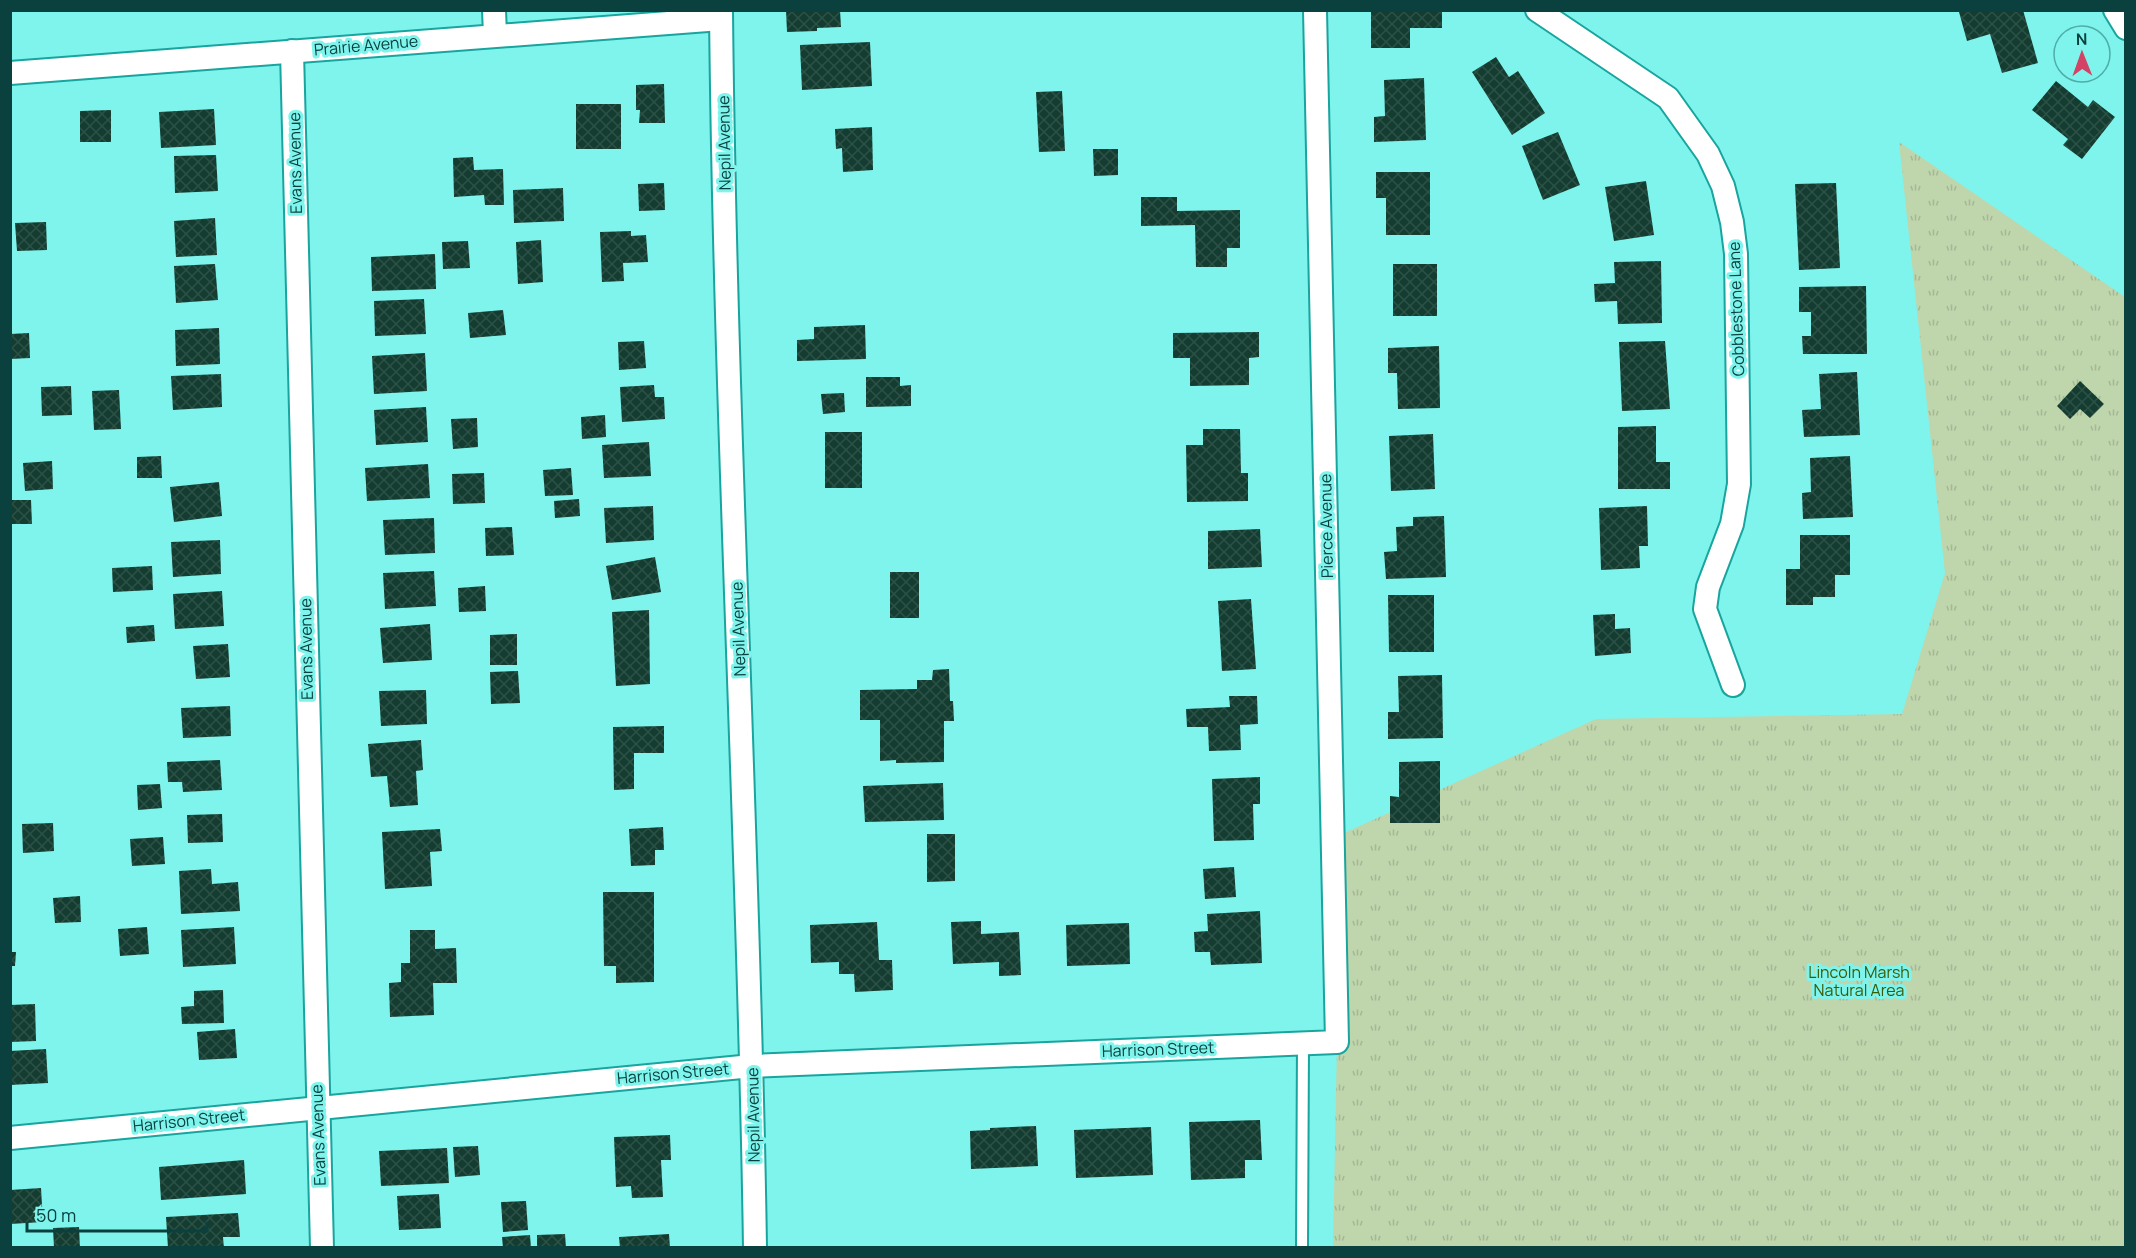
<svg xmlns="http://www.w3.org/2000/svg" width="2136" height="1258" font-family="Manrope,sans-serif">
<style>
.park{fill:url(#park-tufts)}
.building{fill:url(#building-cross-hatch)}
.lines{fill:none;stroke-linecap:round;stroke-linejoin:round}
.service-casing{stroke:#19a49e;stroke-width:14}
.minor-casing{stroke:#19a49e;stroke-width:26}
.service{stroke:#fff;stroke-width:10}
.minor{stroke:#fff;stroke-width:22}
.labels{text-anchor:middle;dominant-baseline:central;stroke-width:6;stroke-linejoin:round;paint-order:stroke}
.street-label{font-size:16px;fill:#0a413e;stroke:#7ef4ed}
.park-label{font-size:16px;fill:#3a5b06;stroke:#7ef4ed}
</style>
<defs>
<pattern id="park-tufts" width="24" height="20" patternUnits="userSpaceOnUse" patternTransform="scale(1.5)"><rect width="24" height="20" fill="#bfd5ac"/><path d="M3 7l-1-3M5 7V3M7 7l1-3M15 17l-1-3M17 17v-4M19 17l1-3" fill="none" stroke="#a3b895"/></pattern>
<pattern id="building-cross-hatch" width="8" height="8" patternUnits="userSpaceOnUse" patternTransform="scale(1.5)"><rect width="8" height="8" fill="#143c30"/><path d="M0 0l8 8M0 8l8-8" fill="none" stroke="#2c5146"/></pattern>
</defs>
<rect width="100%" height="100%" fill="#7ef4ed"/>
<path class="park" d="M1899,142L2125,297V1247H1333L1337,1042L1333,838L1596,719L1902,714L1945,573Z"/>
<g class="building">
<path d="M786,10H840L841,27L817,28V31L787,32Z"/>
<path d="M1371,10H1442V28H1410V48H1371Z"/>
<path d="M1965,10H2023L2038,63L2002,73L1990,34L1967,41L1959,12Z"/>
<path d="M870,42L872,86L802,90L800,45Z"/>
<path d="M1496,57L1509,77L1518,71L1545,113L1512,135L1472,72Z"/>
<path d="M1424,78L1426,140L1374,142V117L1385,116L1384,80Z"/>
<path d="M2056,81L2088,107L2093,100L2115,117L2082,159L2063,145L2068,139L2032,110Z"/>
<path d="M664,84L665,123H639L640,110H636V85Z"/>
<path d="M1062,91L1065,151L1039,152L1036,92Z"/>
<rect x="576" y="104" width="45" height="45"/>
<path d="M214,109L216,145L161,148L159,112Z"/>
<path d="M111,110V142H80V111Z"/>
<path d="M872,127L873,170L843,172L842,148L836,149L835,129Z"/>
<path d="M1558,132L1580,185L1543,200L1522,146Z"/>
<path d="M1093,149H1118V175L1094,176Z"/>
<path d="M216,155L218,191L175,193L174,156Z"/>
<path d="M473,157L474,170L503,169L504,205H485L484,195L454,197L453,158Z"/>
<path d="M1376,172H1430V235H1386V198H1376Z"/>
<path d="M1646,181L1654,235L1614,241L1605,187Z"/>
<path d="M664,183L665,210L639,211L638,184Z"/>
<path d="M1836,183L1840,268L1799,270L1795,184Z"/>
<path d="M563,188L564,221L514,223L513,190Z"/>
<path d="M1141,197H1177V211L1240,210V248H1227V267H1196L1195,225L1141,226Z"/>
<path d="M215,218L217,255L176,257L174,221Z"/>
<path d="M46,222L47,250L17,251L15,223Z"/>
<path d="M631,231V236L646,235L648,262L623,263L624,281L602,282L600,232Z"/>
<path d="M541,240L543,282L518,284L516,242Z"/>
<path d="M468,241L470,268L443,269L442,242Z"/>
<path d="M435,254L436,289L372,291L371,257Z"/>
<path d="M1661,261L1662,323L1618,324L1617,301L1595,302L1594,284L1615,283L1614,262Z"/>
<path d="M215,264L218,300L176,303L174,266Z"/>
<rect x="1393" y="264" width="44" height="52"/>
<path d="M1866,286L1867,354H1803L1802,336H1811V312H1799V287Z"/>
<path d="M424,299L426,334L375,336L374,301Z"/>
<path d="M503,310L506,335L470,338L468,313Z"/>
<path d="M865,325L866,359L797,361V340L814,339V327Z"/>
<path d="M219,328L220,364L176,366L175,330Z"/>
<path d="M1259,332V357L1249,358V385L1190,386V358H1173V333Z"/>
<path d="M29,333L30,358L10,359V334Z"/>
<path d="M644,341L646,368L619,370L618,342Z"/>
<path d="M1665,341L1670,409L1622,411L1619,342Z"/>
<path d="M1439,346L1440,408L1398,409L1397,373H1388V348Z"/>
<path d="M425,353L427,391L374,394L372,356Z"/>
<path d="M1857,372L1860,435L1804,437L1802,410L1821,409L1819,374Z"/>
<path d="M221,374L222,407L173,410L171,376Z"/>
<path d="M866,377H900V386L911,385V406L866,407Z"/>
<path d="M2080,381L2104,404L2090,418L2080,409L2070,419L2057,406Z"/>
<path d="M654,385L655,397H664L665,419L622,422L620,387Z"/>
<path d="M71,386L72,415L42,416L41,387Z"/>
<path d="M119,390L121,429L94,430L92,391Z"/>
<path d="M844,393L845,412L823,414L821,394Z"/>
<path d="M426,407L428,442L376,445L374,410Z"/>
<path d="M605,415L606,437L582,439L581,417Z"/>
<path d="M477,418L478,447L453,449L451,419Z"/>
<path d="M1656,426V462H1670V489H1618V427Z"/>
<path d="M1203,429H1240L1241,473H1248V501L1187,502L1186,445H1203Z"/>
<rect x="825" y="432" width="37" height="56"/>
<path d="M1433,434L1435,489L1391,491L1389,436Z"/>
<path d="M649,442L651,476L604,478L602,445Z"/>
<path d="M161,456L162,478H137V457Z"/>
<path d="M1850,456L1853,517L1803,519L1802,493L1811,492L1810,458Z"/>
<path d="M52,461L53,489L25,491L23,463Z"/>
<path d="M428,464L430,498L367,501L365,468Z"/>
<path d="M571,468L573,495L545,496L543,470Z"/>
<path d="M484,473L485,503L453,504L452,474Z"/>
<path d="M219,482L222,516L174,522L170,487Z"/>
<path d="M579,499L580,516L555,518L554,501Z"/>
<path d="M10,500H31L32,524H10Z"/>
<path d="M653,506L654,540L606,543L604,508Z"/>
<path d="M1647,506L1648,546H1639L1640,568L1601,570L1599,508Z"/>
<path d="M1444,516L1446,577L1386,579L1384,552L1397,551L1396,527L1413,526V517Z"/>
<path d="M434,518L435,553L385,555L383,520Z"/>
<path d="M512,527L514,555L486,556L485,528Z"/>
<path d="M1260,529L1262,567L1208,569V531Z"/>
<path d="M1800,535H1850V575H1835V597H1813V605H1786V569H1800Z"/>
<path d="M220,540L221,574L173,577L171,542Z"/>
<path d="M655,557L661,592L612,600L606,566Z"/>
<path d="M152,566L153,590L113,592L112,568Z"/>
<path d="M434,571L436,606L385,609L383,573Z"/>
<rect x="890" y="572" width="29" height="46"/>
<path d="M485,586L486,611L459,612L458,588Z"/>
<path d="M222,591L224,626L175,629L173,594Z"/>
<path d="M1388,595H1434V652H1389Z"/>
<path d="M1251,599L1256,669L1222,671L1218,601Z"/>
<path d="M649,610L650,684L616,686L612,612Z"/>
<path d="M1615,614V629L1630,628L1631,653L1595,656L1593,615Z"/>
<path d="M430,624L432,660L383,663L380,628Z"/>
<path d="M154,625L155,641L127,643L126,627Z"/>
<path d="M517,634V665H490V635Z"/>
<path d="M228,644L230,677L196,679L193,646Z"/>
<path d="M949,669L950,701H953L954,721H944V762L896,763V760L880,761V720H860V690L917,689V680H932L933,670Z"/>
<path d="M518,671L520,703L491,704L490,672Z"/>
<path d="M1442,675L1443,738L1388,739V712H1399L1398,676Z"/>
<path d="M426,690L427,724L381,726L379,691Z"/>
<path d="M1229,696H1257L1258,724L1240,725L1241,750L1209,751L1208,727H1187L1186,709L1230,707Z"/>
<path d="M230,706L231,736L183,738L181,708Z"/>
<path d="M664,726V753H634V789L614,790L613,727Z"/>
<path d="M421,740L423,770L416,771L418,805L390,807L387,776L371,777L368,744Z"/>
<path d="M220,760L222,790L183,792L182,782H168L167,762Z"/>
<path d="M1440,761V823H1390V796L1399,797V762Z"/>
<path d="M1260,777V804H1253L1254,840L1214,841L1212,779Z"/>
<path d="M943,783L944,820L865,822L863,786Z"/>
<path d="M160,784L162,808L138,810L137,785Z"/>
<path d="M222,814L223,842L188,843L187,815Z"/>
<path d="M53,823L54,851L23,853L22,824Z"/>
<path d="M663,827L664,850H655V865L631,866L629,829Z"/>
<path d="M440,829L442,851L430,852L432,886L385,889L382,832Z"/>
<path d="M927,834H955V881L927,882Z"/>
<path d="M163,837L165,864L132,866L130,839Z"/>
<path d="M1234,867L1236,897L1205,899L1203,869Z"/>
<path d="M211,869L212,884L238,882L240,911L181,914L179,871Z"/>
<path d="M603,892H654V982L616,983V966H604Z"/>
<path d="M80,896L81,922L55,923L53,898Z"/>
<path d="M1260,911L1262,963L1211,965L1210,952H1195L1194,932L1208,931L1207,914Z"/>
<path d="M981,921V934L1019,932L1021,975L999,976V962L953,964L951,922Z"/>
<path d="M877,922L879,960H892L893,990L855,992L854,974H839V962L811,963L810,925Z"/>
<path d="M1129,923L1130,964L1067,966L1066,925Z"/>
<path d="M147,927L149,954L120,956L118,929Z"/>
<path d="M234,927L236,964L183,967L181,930Z"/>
<path d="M410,930H435V949L456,948L457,983H433L434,1015L390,1017L389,983L401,982V963H410Z"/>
<path d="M10,952H16L15,966H10Z"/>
<path d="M223,990L224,1023L182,1024L181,1007L194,1006V991Z"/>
<path d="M35,1004L36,1041L10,1042V1005Z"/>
<path d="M235,1029L237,1058L199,1060L197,1032Z"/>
<path d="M46,1049L48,1083L10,1085V1051Z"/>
<path d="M1260,1120L1262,1160H1245V1178L1191,1180L1189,1122Z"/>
<path d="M1036,1126L1038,1166L971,1169L970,1131L990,1130V1128Z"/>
<path d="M1151,1127L1153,1175L1076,1178L1074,1130Z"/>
<path d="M670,1135L671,1160H661L663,1197L632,1198L631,1186L616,1187L614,1137Z"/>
<path d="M478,1146L480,1175L455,1177L453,1147Z"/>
<path d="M447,1148L449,1183L381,1186L379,1151Z"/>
<path d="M244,1160L246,1194L161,1200L159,1167Z"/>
<path d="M41,1188L43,1222L10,1224V1190Z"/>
<path d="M439,1194L441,1228L399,1230L397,1196Z"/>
<path d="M526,1201L528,1230L503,1232L501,1202Z"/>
<path d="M238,1213L240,1237H223L224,1248H168L166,1217Z"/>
<path d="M79,1227L80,1248H54L53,1228Z"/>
<path d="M565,1234L566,1248H537V1235Z"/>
<path d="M669,1234L670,1248H620L619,1237Z"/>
<path d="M530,1235L531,1248H503L502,1237Z"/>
</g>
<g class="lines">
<defs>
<path id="service" d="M1302,1248L1303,1043"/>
<g id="minor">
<path d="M494,10L495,35"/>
<path d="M721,10C725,423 749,835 755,1248"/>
<path d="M1537,10L1668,98L1708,154L1723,186L1732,222L1736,254L1739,484L1732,524L1708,587L1705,609L1733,685"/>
<path d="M2115,10L2126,28"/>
<path d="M292,51L322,1248"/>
<path d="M10,73L721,19"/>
<path d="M10,1138L752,1066L1337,1042L1315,10"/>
</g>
</defs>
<use href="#service" class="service-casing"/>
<use href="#minor" class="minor-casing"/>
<use href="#service" class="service"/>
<use href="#minor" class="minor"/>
</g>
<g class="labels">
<g class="street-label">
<text transform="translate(366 45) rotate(-5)">Prairie Avenue</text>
<text transform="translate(724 143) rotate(-91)">Nepil Avenue</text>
<text transform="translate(295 163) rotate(-91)">Evans Avenue</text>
<text transform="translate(1736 309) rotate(-92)">Cobblestone Lane</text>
<text transform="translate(1326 526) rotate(-91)">Pierce Avenue</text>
<text transform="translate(738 629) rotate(-92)">Nepil Avenue</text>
<text transform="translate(306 649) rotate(-91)">Evans Avenue</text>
<text transform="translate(1158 1049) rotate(-2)">Harrison Street</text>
<text transform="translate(673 1073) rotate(-5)">Harrison Street</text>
<text transform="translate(753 1115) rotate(-91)">Nepil Avenue</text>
<text transform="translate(189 1120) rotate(-6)">Harrison Street</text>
<text transform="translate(318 1135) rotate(-92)">Evans Avenue</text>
</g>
<g class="park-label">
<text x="1859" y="972">Lincoln Marsh<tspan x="1859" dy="18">Natural Area</tspan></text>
</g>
</g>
<rect width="2136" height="1258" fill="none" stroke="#0a413e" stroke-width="24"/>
<g transform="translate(2082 54) rotate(359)"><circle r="28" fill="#7ef4ed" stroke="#50aca7" stroke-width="1.5"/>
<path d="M0-4.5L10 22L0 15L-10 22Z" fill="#d34365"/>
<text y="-9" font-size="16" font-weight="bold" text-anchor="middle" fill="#0a413e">N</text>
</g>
<path d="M27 1222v9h180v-9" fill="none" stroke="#0a413e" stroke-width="3"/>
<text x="36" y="1222" font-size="18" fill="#0a413e" stroke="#7ef4ed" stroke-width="4.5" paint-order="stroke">50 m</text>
</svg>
